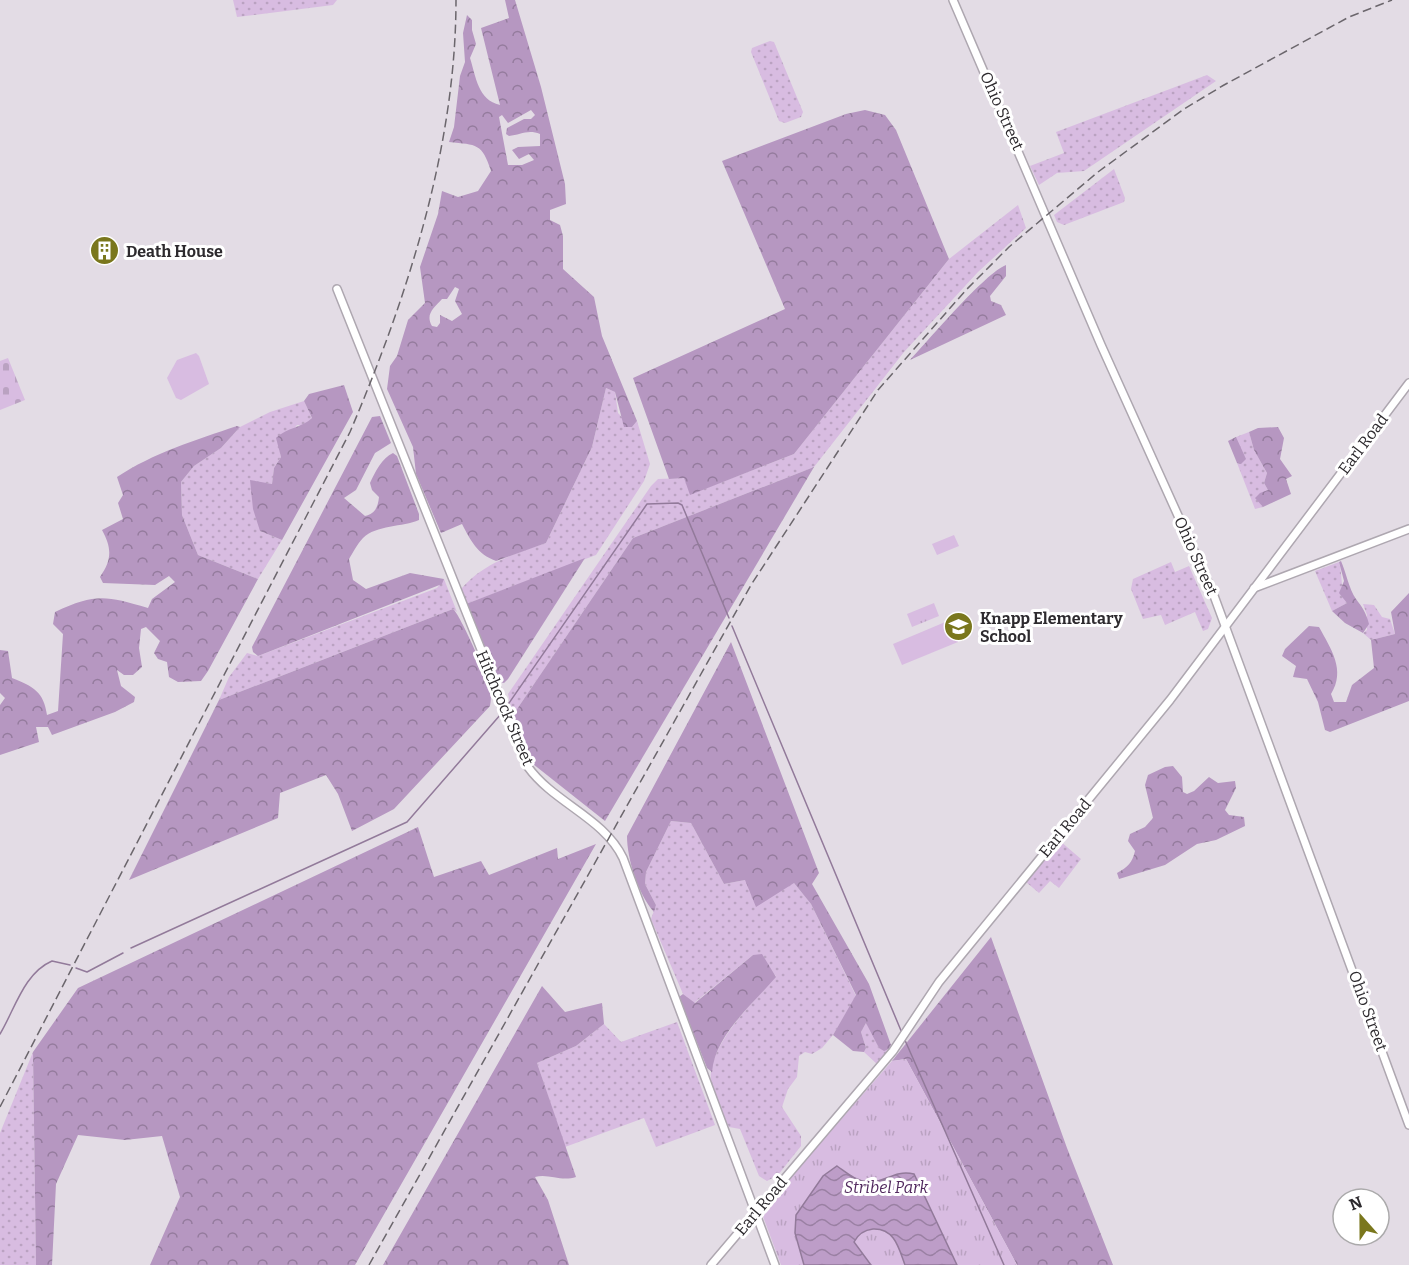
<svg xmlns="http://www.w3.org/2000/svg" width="1409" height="1265" font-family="Bitter,serif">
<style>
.grass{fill:url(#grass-dots)}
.forest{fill:url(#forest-crowns);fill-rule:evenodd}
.cemetery{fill:url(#cemetery-stones)}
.park{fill:url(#park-tufts)}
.pitch{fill:#d8bce1}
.water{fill:url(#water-waves);stroke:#927a9a;stroke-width:1.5}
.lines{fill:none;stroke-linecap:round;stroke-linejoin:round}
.stream{stroke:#927a9a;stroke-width:1.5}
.secondary-casing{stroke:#aea7b0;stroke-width:10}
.secondary{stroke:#fff;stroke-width:7}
.rail{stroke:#6b666c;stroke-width:1.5;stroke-dasharray:9 4.5;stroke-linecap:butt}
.labels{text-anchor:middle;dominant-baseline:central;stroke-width:6;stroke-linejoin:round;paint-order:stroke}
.street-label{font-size:16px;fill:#2d2a2e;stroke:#fff}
.poi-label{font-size:16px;font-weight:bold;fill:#2d2a2e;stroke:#fff;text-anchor:start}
.park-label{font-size:16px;font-style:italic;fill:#51295e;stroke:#fff}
</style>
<defs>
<pattern id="grass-dots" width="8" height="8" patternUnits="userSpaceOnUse" patternTransform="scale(1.5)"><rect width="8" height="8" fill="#d8bce1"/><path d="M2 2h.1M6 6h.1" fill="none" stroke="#baa2c1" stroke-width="1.8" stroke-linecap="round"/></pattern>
<pattern id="forest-crowns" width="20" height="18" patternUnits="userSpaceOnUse" patternTransform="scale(1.5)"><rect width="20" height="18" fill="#b697c1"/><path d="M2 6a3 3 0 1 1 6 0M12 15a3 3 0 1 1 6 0" fill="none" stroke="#947b9d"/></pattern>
<pattern id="cemetery-stones" width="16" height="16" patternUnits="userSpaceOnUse" patternTransform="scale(1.5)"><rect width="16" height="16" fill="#d8bce1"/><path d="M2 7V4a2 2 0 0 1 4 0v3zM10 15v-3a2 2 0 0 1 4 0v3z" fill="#baa2c1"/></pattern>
<pattern id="park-tufts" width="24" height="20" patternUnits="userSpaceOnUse" patternTransform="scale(1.5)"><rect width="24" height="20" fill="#d8bce1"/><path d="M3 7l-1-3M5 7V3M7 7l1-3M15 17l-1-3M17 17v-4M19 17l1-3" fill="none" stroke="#baa2c1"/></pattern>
<pattern id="water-waves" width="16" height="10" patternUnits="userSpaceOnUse" patternTransform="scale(1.5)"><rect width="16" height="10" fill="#bd9dc8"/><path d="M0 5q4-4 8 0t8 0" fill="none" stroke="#9a80a3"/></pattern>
</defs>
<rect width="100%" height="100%" fill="#e3dce5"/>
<g class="grass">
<path d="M233,0H337L333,5L237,17Z"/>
<path d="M770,41L774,42L803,112L801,117L785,123L779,121L751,52L752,48Z"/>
<path d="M1207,75L1216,81L1084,171L1057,173L1039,185L1030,166L1064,153L1056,132Z"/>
<path d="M1114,169L1125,198L1124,202L1064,225L1057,222L1054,215Z"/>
<path d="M1018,205L1026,228L978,272L904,352L814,467L633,538L513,715L508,694L651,486L658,479L684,478L691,494L794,454L949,259Z"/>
<path d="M606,388L615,392L618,413L632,427L637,421L650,464L644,481L596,555L466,604L461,589C483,563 514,554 546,543L592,447Z"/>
<path d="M304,401L312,418L305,425H297L279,447L281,457L274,468L272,484L263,483L260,531L282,540L258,579L198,555L182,515L181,482L194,466L221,448L240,427L270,412Z"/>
<path d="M1249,432L1254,450L1267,473L1264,483L1268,490L1260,503L1263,507L1255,509L1237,463L1241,464L1236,437Z"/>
<path d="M1171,562L1175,572L1189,566L1212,618L1208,629L1203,631L1195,612L1165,625L1161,615L1143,619L1131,589L1133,579Z"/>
<path d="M1339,562C1343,576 1340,591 1347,603L1332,611L1315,571Z"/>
<path d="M444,579L457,612L453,609L219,700L229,677L247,653L258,656L437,588Z"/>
<path d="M1363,604L1374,605L1382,617L1390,619L1395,634L1371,640L1363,633L1367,630V615Z"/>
<path d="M671,821L691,823L724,884L745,880L794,883L811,904L856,996L833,1035L822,1048L812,1054L805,1052L799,1056L797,1077L788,1089L782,1107L801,1136V1146L778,1175L767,1181L759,1176L740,1129L729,1127C723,1114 713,1098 711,1084C706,1046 753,1003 776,976L753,955L694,1003L683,994L651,919L656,905L645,884L646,872Z"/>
<path d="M1060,841L1081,859L1059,888L1050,881L1039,893L1026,882Z"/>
<path d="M677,1022L715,1125L656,1147L644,1118L565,1147L537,1063L576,1046L604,1024L621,1042Z"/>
<path d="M866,1023L869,1025L879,1048L890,1051L878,1065L864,1052L866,1048L861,1032Z"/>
<path d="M33,1052L36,1265H0V1133Z"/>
</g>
<g class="forest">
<path d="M505,0H515L541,87L565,184L566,204L550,210V220L560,225L563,236V269L594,297L602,336L637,421L632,427H624L615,392L606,388L592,447L546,543L496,561C477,554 471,541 462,524L441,533L416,474L413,447L387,389L390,366L397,356L408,320L425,303L420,267L438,214L442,191L458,197L478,191L491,171C482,143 477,145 449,142L454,127L460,76L465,62L463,33L467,15L472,20V30L476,44L470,58C476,77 478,100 500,105L481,28L509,18ZM531,110L535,115L531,119H524L507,128L506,134L509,136C520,135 528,129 540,134V146L518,147L512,150L519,159L529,154L534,160L522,165H508L499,117L502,115L508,123ZM455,287L459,289L455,301L462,314L452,321L440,315V323L437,327L432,326C425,314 434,308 442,299H447Z"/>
<path d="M865,110L885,115L896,130L949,259L794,454L690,495L684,478L669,479L633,378L785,309L722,161L846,114Z"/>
<path d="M1006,265V276L990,296L991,301L1001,305L1006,315L910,360C929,340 985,273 1006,265Z"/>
<path d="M344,385L353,412L282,540L260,531L253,509L250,480L272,484L274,468L281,457L276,438C287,427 302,428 312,418L304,401L309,394Z"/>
<path d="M380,416L391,443L375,453L356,490L344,498L365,516C375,514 378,507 379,497L372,490L370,483C375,472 382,458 393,453L397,456L419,514V520C403,527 376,525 363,538C357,544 353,553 349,559L353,580L366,589L410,573L444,579L442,584L258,656L253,652L252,647L372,417Z"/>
<path d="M237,426L240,427L221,448L194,466L181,482L182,515L198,555L258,579L208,671L201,681L178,682L169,677L167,662L158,659L154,653L160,641L146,627L141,629L139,648L142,667L133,675H124L117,670L121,686L135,697L134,702L115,712L52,735L48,727H36L39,742L0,755V705L5,698L0,693V650L8,651L12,678C33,686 44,692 47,715L58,711L63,634L53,624L55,612C96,593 106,596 148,608L152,599L175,582L169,576L155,585L103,583L100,577C112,560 112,548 102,530L123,519L118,503L123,495L117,477C153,453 196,440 237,426Z"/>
<path d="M1278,427L1284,438L1280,459L1292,476L1286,479L1291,494L1263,507L1255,498L1260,493L1268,490L1264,483L1267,473L1254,450L1249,432L1258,428Z"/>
<path d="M1236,437L1246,459L1241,464L1237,463L1228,441Z"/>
<path d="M814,467L605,821L533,764L513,715L633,538Z"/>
<path d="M585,558L508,679L504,683L500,682L466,604Z"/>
<path d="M1341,561C1346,572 1349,589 1356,599C1362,607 1366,612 1369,624L1363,633L1345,623L1332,611L1347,603L1339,593L1344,581L1339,562Z"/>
<path d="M1409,593V701L1330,732L1325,730L1318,702L1307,679L1293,677L1296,666L1282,656L1285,649L1309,626L1319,627C1331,649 1346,670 1331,694L1334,702H1346L1352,685L1374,668L1371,640L1395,634L1391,612Z"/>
<path d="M453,609C460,614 489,680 491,691C491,696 491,701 490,706L394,809L352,831L338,794L326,775L280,793L278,818L129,880L219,700Z"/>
<path d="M731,642L819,873L812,884L869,984L891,1045L889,1049L884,1051L879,1048L866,1023L861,1032L866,1048L864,1052L853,1051L833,1035L856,995L811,904L794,883L756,907L745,880L724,884L691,823L671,821L646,872L645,884L656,905L654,912C638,894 627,859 627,836Z"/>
<path d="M1173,766L1182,777L1183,792L1187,794L1194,791L1209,777L1218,783L1235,781L1236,788L1225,810L1229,815L1244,817L1245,826L1216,840L1197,844L1165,865L1119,879L1117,873C1128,867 1132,863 1135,851L1128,841L1130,834L1145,827L1153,818L1145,785L1148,775L1165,767Z"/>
<path d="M418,827L434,877L481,861L489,875L557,848L558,859L596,844L355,1265H150L180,1197L162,1136L125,1140L78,1135L56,1184L52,1265H36L33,1052L78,988Z"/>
<path d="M991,937L1067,1148L1113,1265H1017L906,1059L892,1061Z"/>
<path d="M762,954L776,977C753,1004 715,1035 712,1072L707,1068L679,997L683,994L695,1003L753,955Z"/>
<path d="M542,986L565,1012L602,1003L604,1024L576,1046L537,1063L576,1177C561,1182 548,1173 535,1177L548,1200L569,1265H383Z"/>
</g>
<path class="cemetery" d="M8,358L25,400L0,410V361Z"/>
<g class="park">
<path d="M934,603L939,616L912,627L907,614Z"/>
<path d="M906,1059L1017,1265H781L761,1211L892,1061Z"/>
</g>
<g class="pitch">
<path d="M196,353L199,356L209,384L181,400L176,398L167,378L177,360Z"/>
<path d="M954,535L959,546L937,555L932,544Z"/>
<path d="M950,620L958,642L902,665L893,644Z"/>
</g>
<path class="water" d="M837,1166C847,1173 856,1181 868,1182C884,1184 894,1169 914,1174L957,1265H905C899,1249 895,1228 873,1229C864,1230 858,1234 854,1242L871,1265H804L795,1233L796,1215L823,1176Z"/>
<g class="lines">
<g class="stream">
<path d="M732,626L902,1033"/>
<path d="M507,706L647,504L678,503L682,505L729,618"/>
<path d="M131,948L407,822L501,714"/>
<path d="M76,968L87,972L123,953"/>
<path d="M0,1034C15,1009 24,973 52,961L70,965"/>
<path d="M904,1038L1004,1265"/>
</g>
<defs>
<g id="secondary">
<path d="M953,0L1101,345L1213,593L1409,1125"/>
<path d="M337,289L528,767C554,803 604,818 623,858L775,1265"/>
<path d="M1254,588L1409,529"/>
<path d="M711,1265L893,1051L939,982L1170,700L1409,383"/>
</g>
</defs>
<use href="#secondary" class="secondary-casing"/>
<use href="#secondary" class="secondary"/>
<g class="rail">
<path d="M0,1107L350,432C407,298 456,148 456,0"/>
<path d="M369,1265L751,585L878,390L966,290L1009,247L1098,172L1184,109L1224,85L1349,17L1392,0"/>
</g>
</g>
<defs>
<symbol id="building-disc" viewBox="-11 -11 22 22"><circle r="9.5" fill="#7a771d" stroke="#fff"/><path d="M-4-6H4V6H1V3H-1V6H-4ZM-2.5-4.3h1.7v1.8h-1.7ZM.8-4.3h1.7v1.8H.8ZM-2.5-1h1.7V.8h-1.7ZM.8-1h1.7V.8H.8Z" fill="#fff"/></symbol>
<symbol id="school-disc" viewBox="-11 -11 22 22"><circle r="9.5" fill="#7a771d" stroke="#fff"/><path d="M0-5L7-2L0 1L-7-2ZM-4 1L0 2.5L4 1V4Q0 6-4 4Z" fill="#fff"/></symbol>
</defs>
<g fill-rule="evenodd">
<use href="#building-disc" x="88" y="234" width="33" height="33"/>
<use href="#school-disc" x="942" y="610" width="33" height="33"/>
</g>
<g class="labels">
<g class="street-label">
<text transform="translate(1002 111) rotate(66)">Ohio Street</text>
<text transform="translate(1363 444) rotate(-53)">Earl Road</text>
<text transform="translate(1196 556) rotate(66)">Ohio Street</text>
<text transform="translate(505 708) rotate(67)">Hitchcock Street</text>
<text transform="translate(1065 828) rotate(-50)">Earl Road</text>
<text transform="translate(1368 1011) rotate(70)">Ohio Street</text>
<text transform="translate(761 1206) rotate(-50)">Earl Road</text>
</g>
<g class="poi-label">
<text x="126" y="251">Death House</text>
<text x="980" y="618">Knapp Elementary<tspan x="980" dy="18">School</tspan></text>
</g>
<g class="park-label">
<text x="886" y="1187">Stribel Park</text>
</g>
</g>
<g transform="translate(1361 1217) rotate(339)"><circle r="28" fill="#ffffff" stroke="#abaaab" stroke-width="1.5"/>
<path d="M0-4.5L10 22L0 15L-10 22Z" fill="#7a771d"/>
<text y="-9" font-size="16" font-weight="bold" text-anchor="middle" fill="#2d2a2e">N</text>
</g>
</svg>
